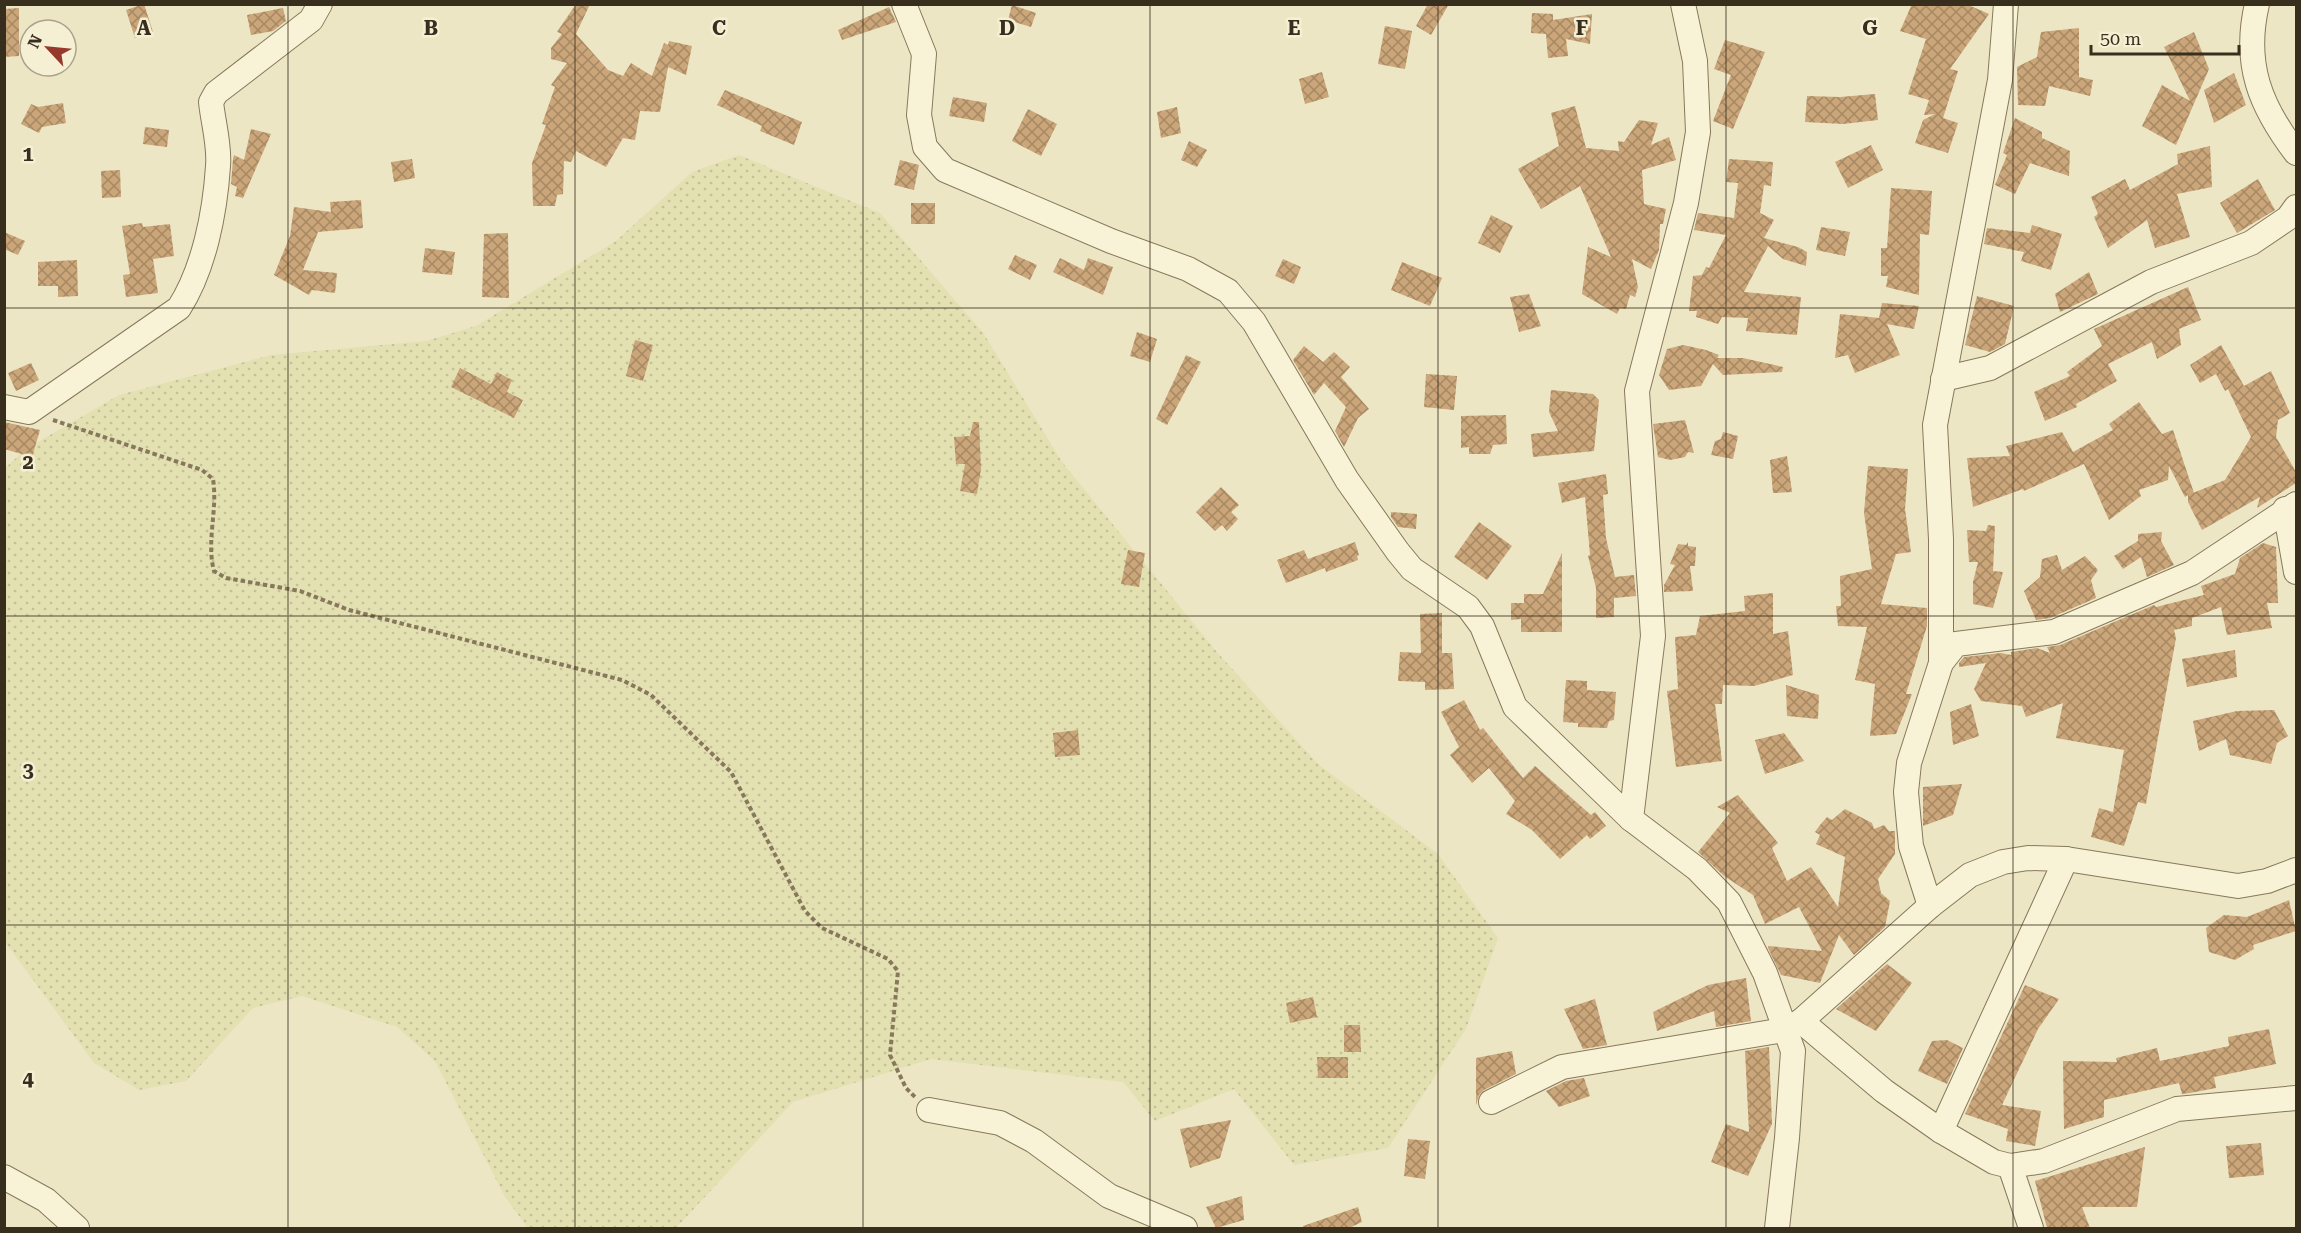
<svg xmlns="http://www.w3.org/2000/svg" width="2301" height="1233" font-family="'Roboto Serif',serif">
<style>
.farmland{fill:url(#farmland-dots)}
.building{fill:url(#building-cross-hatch)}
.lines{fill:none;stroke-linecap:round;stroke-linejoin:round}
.minor-casing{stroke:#88785b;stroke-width:26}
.path{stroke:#88785b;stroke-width:4;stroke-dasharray:4.5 3;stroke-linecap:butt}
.minor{stroke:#f8f3d7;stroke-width:24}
.grid{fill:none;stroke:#382e1e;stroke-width:1.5;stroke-opacity:0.55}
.grid-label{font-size:20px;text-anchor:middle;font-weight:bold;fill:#382e1e;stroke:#f5f0d4;stroke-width:5;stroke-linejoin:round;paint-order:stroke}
</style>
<defs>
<pattern id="farmland-dots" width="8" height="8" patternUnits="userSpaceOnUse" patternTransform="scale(1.5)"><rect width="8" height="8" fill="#e3e1b2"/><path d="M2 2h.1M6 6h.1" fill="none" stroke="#c4c199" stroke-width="1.8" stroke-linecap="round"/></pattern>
<pattern id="building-cross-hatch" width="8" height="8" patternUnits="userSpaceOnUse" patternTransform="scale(1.5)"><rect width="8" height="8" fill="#cba67a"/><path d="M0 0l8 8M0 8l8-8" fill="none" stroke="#a68863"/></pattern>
</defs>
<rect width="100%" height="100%" fill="#ede6c4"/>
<path class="farmland" d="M739,155L880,213L984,334L1062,462L1216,651L1318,764L1438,854L1498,938L1466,1029L1388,1148L1294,1165L1234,1089L1155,1121L1123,1082L931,1059L793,1102L676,1228H528L505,1197L435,1061L397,1027L302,996L253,1008L186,1081L139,1090L94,1063L5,942L4,469L26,449L119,395L271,355L426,341L476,326L616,241L692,172Z"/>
<g class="building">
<path d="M144,4L153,32L135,38L126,10Z"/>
<path d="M576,4H590L576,34L608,70L623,76L631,63L652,76L664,43L668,45L669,41L692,46L686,75L668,67L660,112L640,111L635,140L623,138L606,167L576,151L571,162L564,161L563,194L557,195L555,206H533L532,163L546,125L542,124L555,87L551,85L567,63L551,59V48L562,34L557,32Z"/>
<path d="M1428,4H1449L1431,35L1416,26Z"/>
<path d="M1912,4H1966L1989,14L1950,69L1958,71L1943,118L1958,123L1948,153L1915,143L1923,120L1935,114L1924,115L1929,100L1908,94L1926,39L1900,31Z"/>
<path d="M1012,5L1036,13L1031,27L1008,20Z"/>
<path d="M889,7L896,22L842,40L838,30Z"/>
<path d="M19,8V56L4,57V9Z"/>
<path d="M283,8L286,21L273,31L251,35L247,15Z"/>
<path d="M1532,13L1553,14V20L1592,14L1590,44L1566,39L1568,56L1548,58L1546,34L1531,33Z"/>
<path d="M1385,26L1412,31L1405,69L1378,64Z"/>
<path d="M2079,28V77L2093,80L2090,96L2049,86L2045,106L2018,105L2017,67L2037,57L2041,32Z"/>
<path d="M2194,32L2209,69L2176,145L2142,126L2162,85L2190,101L2164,47Z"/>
<path d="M1725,40L1765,52L1733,129L1713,121L1731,75L1714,69Z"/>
<path d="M1322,72L1329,97L1305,104L1299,79Z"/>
<path d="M2234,73L2246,105L2214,123L2204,90Z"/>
<path d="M725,90L802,122L794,145L760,131L762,126L717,105Z"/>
<path d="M1875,94L1878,120L1843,124L1805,122L1807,96L1840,97Z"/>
<path d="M953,97L987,103L984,122L949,116Z"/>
<path d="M63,103L66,123L42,127L39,133L21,124L31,104L38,107Z"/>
<path d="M1575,106L1586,148L1619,151L1618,141L1624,142L1639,120L1658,123L1651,145L1669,137L1676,160L1642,170L1644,204L1666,209L1663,224H1660L1659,250L1651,269L1632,259L1638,287L1635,297L1630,295L1626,309L1620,308L1617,314L1582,294L1588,247L1611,257L1580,186L1541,209L1518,169L1559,146L1551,113Z"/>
<path d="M1177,107L1181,133L1161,138L1157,112Z"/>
<path d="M1028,109L1057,124L1041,156L1012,141Z"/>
<path d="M2015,118L2042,132V138L2070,151L2069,176L2030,163L2015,194L1995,185L2007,155L2003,153Z"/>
<path d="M145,127L169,130L167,147L143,144Z"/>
<path d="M251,129L271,134L243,198L235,196L237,187L231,184L233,159L234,155L244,160Z"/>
<path d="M1189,141L1207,150L1197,167L1181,160Z"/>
<path d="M1871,145L1883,170L1848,188L1835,162Z"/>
<path d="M2210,146L2212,187L2177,194L2190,237L2155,248L2147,220L2108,248L2094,217L2098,214L2091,197L2125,179L2130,190L2178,164L2177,154Z"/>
<path d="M412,159L415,178L394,182L391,162Z"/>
<path d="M1729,159L1773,162L1771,186L1764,185L1760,213L1774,220L1764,238L1798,247L1807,252L1806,266L1783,259L1768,246L1744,292L1801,297L1797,335L1746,331L1748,318L1722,317L1718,324L1696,317L1697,311H1689L1693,276L1702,275L1706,267L1709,268L1726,235L1694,230L1698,213L1734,218L1738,183L1726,182Z"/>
<path d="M900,160L919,165L914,190L894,185Z"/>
<path d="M120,170L121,197L102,198L101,171Z"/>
<path d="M2258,179L2275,210L2237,233L2220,203Z"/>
<path d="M1891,188L1932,191L1929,235L1920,234L1919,295L1886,287L1888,276H1881V248H1887Z"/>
<path d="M361,200L363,228L318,232L303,270L337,273L335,293L312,290L309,295L274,275L290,236L294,207L331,212L330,202Z"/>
<rect x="911" y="203" width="24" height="21"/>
<path d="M1491,215L1513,226L1500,253L1478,243Z"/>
<path d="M142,223L143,227L170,224L174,256L153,259L158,293L126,297L123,275L130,274L122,226Z"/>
<path d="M2032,225L2062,234L2051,270L2021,261L2024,252L1984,244L1987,228L2030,233Z"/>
<path d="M1821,227L1850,232L1845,256L1816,250Z"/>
<path d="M4,232L25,241L18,255L4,249Z"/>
<path d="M508,233L509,298L482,297L484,234Z"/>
<path d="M425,248L455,252L452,275L422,272Z"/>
<path d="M1015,255L1037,265L1030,280L1008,269Z"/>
<path d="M1060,258L1084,270L1088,258L1113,267L1103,295L1053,272Z"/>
<path d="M1283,259L1301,267L1294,284L1275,276Z"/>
<path d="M77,260L78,296L58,297V286H38V262Z"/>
<path d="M1402,262L1442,278L1430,306L1391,290Z"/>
<path d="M2089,272L2098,294L2060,312L2055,294Z"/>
<path d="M2188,287L2201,320L2179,329L2181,345L2157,359L2152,342L2108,364L2117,381L2076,404L2077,407L2045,421L2034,392L2070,376L2067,372L2102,346L2094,329Z"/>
<path d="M1529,294L1541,326L1519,332L1510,297Z"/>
<path d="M1977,296L2014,306L2005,344L1990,352L1965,345Z"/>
<path d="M1882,303L1919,306L1914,329L1887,324L1900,355L1855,373L1848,355L1835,358L1840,314L1879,318Z"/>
<path d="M1137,332L1157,339L1150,362L1130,356Z"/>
<path d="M635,340L653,345L643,381L626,376Z"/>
<path d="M1683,345L1706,350L1719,355L1717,358H1743L1783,367L1782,372L1723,375L1713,364L1701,386L1669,390L1659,375L1667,349Z"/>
<path d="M2221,345L2244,386L2271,371L2290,413L2278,420L2276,437L2296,472V483L2257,508L2260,497L2202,530L2188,502V495L2185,497L2169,466L2168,480L2139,490L2141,496L2109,520L2084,464L2024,491L2023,489L1973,507L1967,458L2010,456L2006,446L2062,432L2073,452L2113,430L2109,424L2139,402L2162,434L2173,430L2194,493L2188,495L2225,480L2251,437L2228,389L2225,391L2216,374L2200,383L2190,365Z"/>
<path d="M1304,346L1323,362L1334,352L1350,367L1341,377L1369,409L1358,418L1344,447L1335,431L1346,407L1324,383L1314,395L1293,360Z"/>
<path d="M1186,355L1201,362L1167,425L1156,419Z"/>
<path d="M31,363L39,380L16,391L8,373Z"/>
<path d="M460,368L491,384L497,372L512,380L507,392L523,400L514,418L451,387Z"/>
<path d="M1426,374L1457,376L1454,410L1424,407Z"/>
<path d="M1551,390L1593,394L1599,400L1594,451L1533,457L1531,434L1558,431L1549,412Z"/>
<path d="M1506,415L1507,444L1493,445L1490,454H1469V447L1461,448V416Z"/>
<path d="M1685,420L1694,453L1688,452L1685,457L1670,460L1658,457L1653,424Z"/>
<path d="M4,422L40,430L32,457L4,449Z"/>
<path d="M973,422H979L981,469L977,494L960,491L965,464H956L954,437L970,436Z"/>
<path d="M1723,432L1738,436L1733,459L1711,455L1715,441L1721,439Z"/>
<path d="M1787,456L1792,492L1773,493L1770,460Z"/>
<path d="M1868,466L1908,469L1905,509L1911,552L1896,554L1881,604L1927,608V626L1906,694H1912L1896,734L1870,736L1875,684L1855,680L1867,627L1838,626L1836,606H1841L1840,576L1872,569L1864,513Z"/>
<path d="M1606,474L1608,494L1603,495L1606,538L1615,577L1634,575L1636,596L1614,598V617L1596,618V588L1588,556L1590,555L1585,497L1562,503L1558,483Z"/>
<path d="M1221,487L1239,505L1231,512L1238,519L1227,531L1222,525L1215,531L1196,512Z"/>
<path d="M1391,512L1417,514L1416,529L1398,527L1391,517Z"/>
<path d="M1479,522L1512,546L1487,580L1454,557Z"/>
<path d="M1988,525L1995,526L1993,571L2003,572L1993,608L1973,604V582L1978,562H1969L1967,530L1986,531Z"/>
<path d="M2162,532L2161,541L2174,565L2147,577L2141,557L2123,569L2114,556L2138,541V534Z"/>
<path d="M1355,542L1359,555L1357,556L1358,560L1326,572L1325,568L1286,583L1277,560L1304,550L1308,559Z"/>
<path d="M1688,542V546L1696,547L1695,566H1690L1693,591L1664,592V585L1675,565L1670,564L1678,544L1686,545Z"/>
<path d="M2263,543L2276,547L2278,603H2267L2272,628L2227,635L2221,607L2192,618V626L2174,630L2176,638L2146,804L2138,802L2124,846L2091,837L2099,808L2113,812L2124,750L2056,738L2063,703L2026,717L2022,706L1981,701L1974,689L1986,663L1959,667V663L1964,657L2001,653L2011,655V652L2037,648L2050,653L2047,647L2060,645L2154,605L2156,607L2204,595L2201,586L2235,574L2240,558Z"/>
<path d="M1128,550L1145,553L1139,587L1121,584Z"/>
<path d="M1562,553V632H1521V619L1511,620V603H1524V594H1543Z"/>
<path d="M2057,555L2062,570L2085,556L2098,570L2091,580L2096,598L2050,618L2036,620L2024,591L2040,577L2042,559Z"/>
<path d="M1773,593V634L1788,631L1793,675L1754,686L1723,685L1722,704H1715L1722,761L1676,767L1667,691L1678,689L1675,637L1696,635L1700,616L1745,611L1744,596Z"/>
<path d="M1442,613V653H1452L1454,689L1425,690V682L1398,681L1400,652L1421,653L1420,614Z"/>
<path d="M2235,650L2237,677L2187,687L2182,659Z"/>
<path d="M1566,680L1587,681V690L1616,692L1614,720L1609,721L1607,728L1578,727V723L1563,722Z"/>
<path d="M1786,685L1819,695L1818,719L1787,716Z"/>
<path d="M1464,700L1480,730L1483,728L1523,778L1535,766L1591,815L1595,812L1606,826L1590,839L1587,835L1560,859L1532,830L1506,814L1515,801L1489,768L1472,783L1450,755L1459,747L1441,712Z"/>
<path d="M1971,704L1979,736L1953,745L1950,712Z"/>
<path d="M2274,710L2288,736L2277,743L2271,764L2230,755L2226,739L2199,751L2193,721L2237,711Z"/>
<path d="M1078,730L1080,755L1055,757L1053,733Z"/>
<path d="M1784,733L1804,761L1765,774L1755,740Z"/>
<path d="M1962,784L1953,815L1923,826V787Z"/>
<path d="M1738,795L1778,843L1772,848L1787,881L1811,867L1838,907L1845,857L1816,844L1820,835L1815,832L1820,825L1827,817L1832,820L1845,809L1872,823L1874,829L1884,825L1889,831H1895V854L1878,879L1881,893L1890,901L1885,927L1854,955L1839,935L1820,983L1781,975L1768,948V946L1822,951L1799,907L1765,924L1753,895L1724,876L1698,852L1730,813L1717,807Z"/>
<path d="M2289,900L2296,931L2253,945L2254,949L2235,960L2209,952L2206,928L2224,915L2247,917Z"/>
<path d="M1887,964L1912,983L1876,1031L1836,1009Z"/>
<path d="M1746,978L1751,1021L1716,1027L1714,1011L1657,1031L1653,1012L1708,985Z"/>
<path d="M2025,985L2059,999L2038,1029L2002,1105L2041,1111L2035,1146L2006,1141L2008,1129L1965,1114Z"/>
<path d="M1313,997L1317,1017L1290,1023L1286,1003Z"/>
<path d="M1595,999L1607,1045L1583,1049L1564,1009Z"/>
<path d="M1344,1025H1360L1361,1052H1344Z"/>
<path d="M2269,1029L2276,1064L2214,1077L2216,1088L2190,1093L2182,1094L2179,1083L2104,1100V1117L2064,1129L2063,1061L2117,1062L2116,1058L2157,1048L2160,1061L2229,1046L2228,1037Z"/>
<path d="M1947,1040L1963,1048L1947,1084L1918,1071L1932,1041Z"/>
<path d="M1769,1047L1772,1124L1748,1176L1711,1162L1726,1124L1749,1132L1745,1051Z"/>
<path d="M1512,1051L1516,1074L1484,1090L1479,1095L1476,1105V1058Z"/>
<path d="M1317,1057H1348V1078H1318Z"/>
<path d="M1584,1078L1590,1096L1559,1107L1546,1091L1566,1081Z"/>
<path d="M1231,1120L1220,1158L1190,1168L1180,1129Z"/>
<path d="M1408,1139L1430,1141L1425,1179L1404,1176Z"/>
<path d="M2261,1143L2264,1175L2229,1178L2226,1146Z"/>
<path d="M2145,1147L2137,1207H2082L2090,1228H2047L2035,1181Z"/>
<path d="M1242,1196L1244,1220L1216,1228L1206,1207Z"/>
<path d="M1358,1207L1362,1222L1349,1228H1303V1226Z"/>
</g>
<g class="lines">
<defs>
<g id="minor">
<path d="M904,4L924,54L919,115L925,147L945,170L1111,241L1188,269L1228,291L1254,322L1347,480L1398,552L1412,569L1468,607L1482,626L1515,707L1631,819"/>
<path d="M1683,4L1695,61L1698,132L1686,203L1637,391L1653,636L1631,819L1697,869L1729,902L1765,973L1793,1051L1787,1138L1777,1228"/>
<path d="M2257,4C2243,64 2260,106 2296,153"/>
<path d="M1943,379L1990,368L2151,282L2251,243L2288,218L2296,207"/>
<path d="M4,407L29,412L179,308C204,269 215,213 218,166C220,146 213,122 211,102L216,93L311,20L320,4"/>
<path d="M2285,509L2296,572"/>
<path d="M1941,663V539L1935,425L2000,80L2006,4"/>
<path d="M1930,906L1911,846L1906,792L1909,763L1941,663L1956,644L2054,632L2192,573L2296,504"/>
<path d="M1801,1021L1884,1091L1941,1131L1994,1162L2010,1166L2044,1161L2177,1109L2296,1098"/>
<path d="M1491,1102L1562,1067L1784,1030L1801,1021L1930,906L1970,875L2003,862L2028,858L2066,859L2238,886L2267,881L2296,870"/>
<path d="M929,1110L1000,1123L1034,1141L1109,1196L1185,1228"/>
<path d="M1941,1131L2066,859"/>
<path d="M2010,1166L2031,1228"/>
<path d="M4,1177L46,1200L77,1228"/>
</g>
</defs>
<use href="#minor" class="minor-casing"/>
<path class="path" d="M53,420L202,470L213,479C218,510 206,541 214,571L226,578L300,591L349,610L622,680L651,695L731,772L805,911L822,928L888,959L898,971L890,1055L906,1088L915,1097"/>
<use href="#minor" class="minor"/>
</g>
<path class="grid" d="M288,4V1228M575,4V1228M863,4V1228M1150,4V1228M1438,4V1228M1726,4V1228M2013,4V1228M4,308H2296M4,616H2296M4,925H2296"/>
<g class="grid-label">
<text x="144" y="35">A</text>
<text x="431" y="35">B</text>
<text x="719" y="35">C</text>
<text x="1007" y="35">D</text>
<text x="1294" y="35">E</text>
<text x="1582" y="35">F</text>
<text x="1870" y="35">G</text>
<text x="28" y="161">1</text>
<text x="28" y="469">2</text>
<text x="28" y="777">3</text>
<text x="28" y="1086">4</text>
</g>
<rect width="2301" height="1233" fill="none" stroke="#382e1e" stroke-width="12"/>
<g transform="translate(48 48) rotate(296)"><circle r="28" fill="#f5f0d4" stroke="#a9a28b" stroke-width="1.5"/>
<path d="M0-4.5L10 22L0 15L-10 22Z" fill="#96382c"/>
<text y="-9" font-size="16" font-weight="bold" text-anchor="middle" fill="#382e1e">N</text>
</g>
<path d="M2091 45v9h148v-9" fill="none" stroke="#382e1e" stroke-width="3"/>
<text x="2100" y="45" font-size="18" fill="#382e1e" stroke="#f5f0d4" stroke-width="4.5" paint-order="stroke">50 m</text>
</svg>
